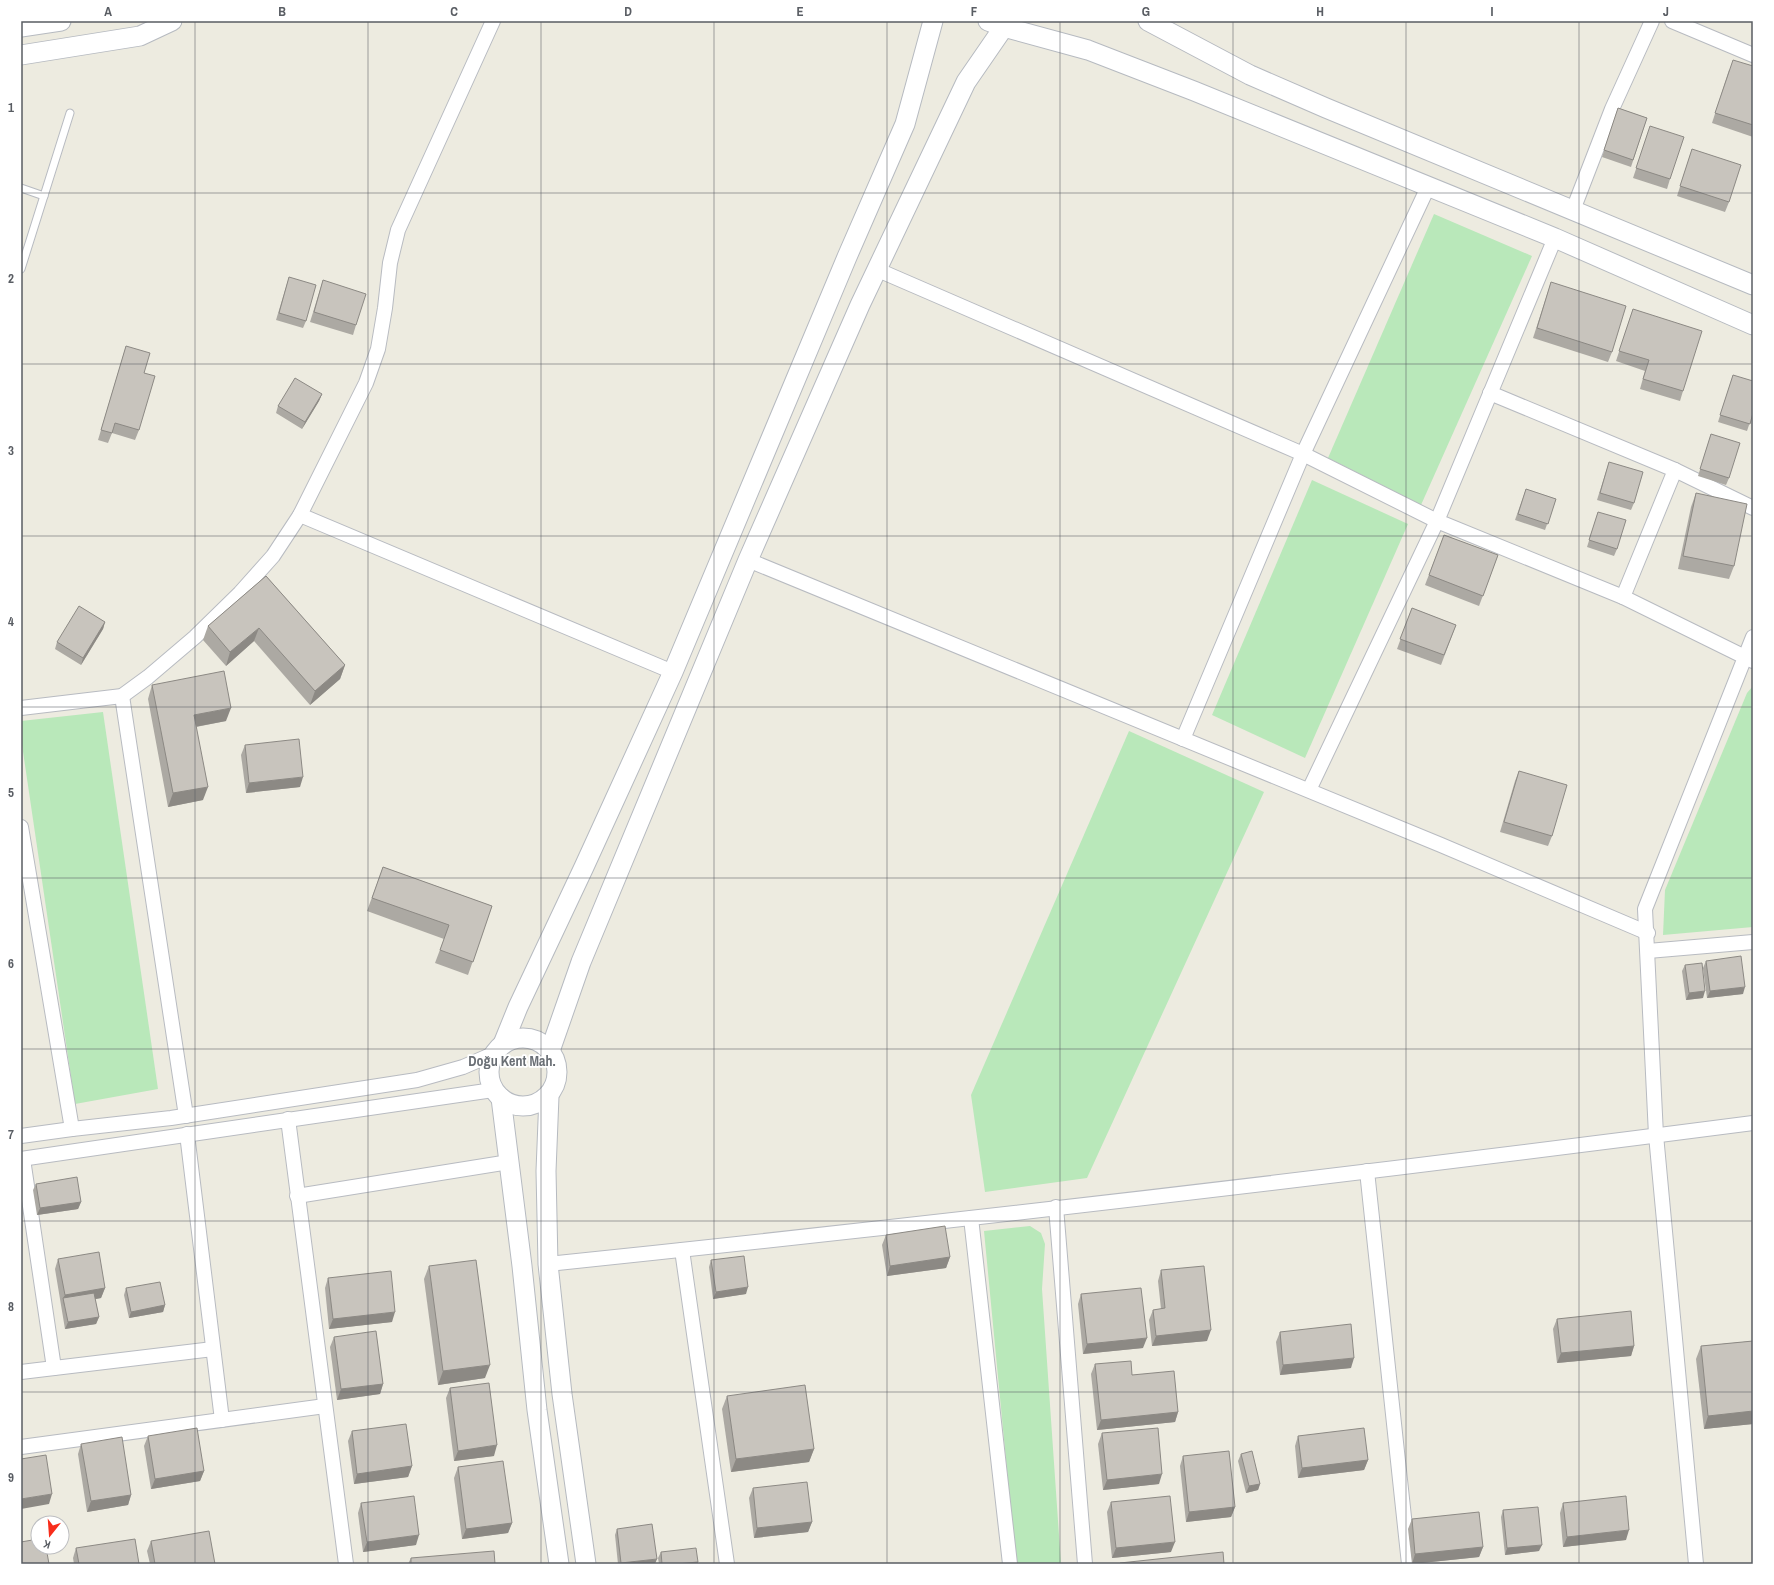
<svg xmlns="http://www.w3.org/2000/svg" width="1774" height="1585" font-family="'Archivo Narrow',sans-serif">
<style>
.green{fill:#b9e8ba}
.lines{fill:none;stroke-linecap:round;stroke-linejoin:round}
.lane-casing{stroke:#b8bbc1;stroke-width:9}
.street-casing{stroke:#b8bbc1;stroke-width:16}
.secondary-casing{stroke:#b6bac0;stroke-width:21}
.lane{stroke:#fff;stroke-width:7}
.street{stroke:#fff;stroke-width:14}
.secondary{stroke:#fff;stroke-width:19}
.wall{fill:#aca9a3}
.shaded-wall{fill:#8c8984}
.building{fill:#c8c4bd;stroke:#8c8984}
.grid{fill:none;stroke:#595d63;stroke-width:1;stroke-opacity:0.55}
.labels{text-anchor:middle;dominant-baseline:central;stroke-width:3.5;stroke-linejoin:round;paint-order:stroke}
.district-label{font-size:14px;font-weight:bold;fill:#6a6f75;stroke:#fff}
.neatline{fill:none;stroke:#595d63;stroke-width:1.5}
.grid-label{font-size:13px;text-anchor:middle;font-weight:bold;fill:#595d63}
</style>
<rect width="100%" height="100%" fill="#edebe0"/>
<g class="green">
<path d="M1434,214L1532,256L1421,505L1328,458Z"/>
<path d="M1312,480L1408,524L1305,758L1212,715Z"/>
<path d="M1753,686V927L1663,935L1665,890L1747,693Z"/>
<path d="M103,712L158,1089L75,1104L21,738V721Z"/>
<path d="M1129,731L1264,792L1087,1178L985,1192L971,1095Z"/>
<path d="M1030,1226L1041,1233L1045,1244L1042,1289L1061,1564H1016L984,1231Z"/>
</g>
<g class="lines">
<defs>
<g id="lane">
<path d="M21,188L44,196"/>
<path d="M21,269L70,113"/>
</g>
<g id="street">
<path d="M1672,21L1753,55"/>
<path d="M1573,210L1612,109L1652,21"/>
<path d="M878,270L1303,454L1437,521L1623,597L1753,661"/>
<path d="M1490,393L1675,470L1753,508"/>
<path d="M300,515L673,672"/>
<path d="M748,560L1441,845L1648,933"/>
<path d="M1623,597L1675,470"/>
<path d="M122,696L186,1116"/>
<path d="M21,708L122,696L148,677L195,637L240,593L273,556L300,515L366,383L378,349L385,308L390,263L398,230L493,21"/>
<path d="M1183,739L1303,454L1428,187"/>
<path d="M1309,790L1437,521L1555,238"/>
<path d="M21,827L72,1129"/>
<path d="M1648,951L1753,942"/>
<path d="M288,1119L346,1564"/>
<path d="M187,1134L222,1420"/>
<path d="M21,1136L72,1129L171,1118L417,1080L463,1067L493,1054"/>
<path d="M21,1159L493,1090"/>
<path d="M23,1159L54,1368"/>
<path d="M1367,1171L1409,1564"/>
<path d="M297,1196L509,1162"/>
<path d="M1056,1207L1085,1564"/>
<path d="M971,1218L1010,1564"/>
<path d="M682,1250L727,1564"/>
<path d="M548,1264C950,1222 1352,1175 1753,1123"/>
<path d="M21,1372L213,1349"/>
<path d="M21,1447L325,1406"/>
<path d="M1696,1564L1656,1135L1645,909L1753,637"/>
</g>
<g id="secondary">
<path d="M988,21L1004,27L1088,50L1194,91L1555,238L1753,325"/>
<path d="M1148,21L1250,75L1326,108L1753,285"/>
<path d="M21,27L61,21"/>
<path d="M21,55L140,36L172,21"/>
<circle cx="523" cy="1072" r="34"/>
<path d="M503,1044L518,1007L584,867L673,672L847,257L905,124L933,21"/>
<path d="M550,1051L581,962L748,560L860,305L966,82L1008,21"/>
<path d="M549,1096L546,1171L548,1264L562,1394L586,1564"/>
<path d="M501,1098L522,1266L537,1410L559,1564"/>
</g>
</defs>
<use href="#lane" class="lane-casing"/>
<use href="#street" class="street-casing"/>
<use href="#secondary" class="secondary-casing"/>
<use href="#lane" class="lane"/>
<use href="#street" class="street"/>
<use href="#secondary" class="secondary"/>
</g>
<g class="wall">
<path d="M1753,66V137L1712,123L1729,70Z"/>
<path d="M1618,108L1647,118L1631,167L1602,157Z"/>
<path d="M1647,136L1670,179L1667,189L1633,178Z"/>
<path d="M1692,149L1729,202L1725,212L1677,196Z"/>
<path d="M289,277L306,321L303,328L276,320Z"/>
<path d="M323,280L356,325L353,335L310,322Z"/>
<path d="M1551,282L1612,352L1608,362L1533,338Z"/>
<path d="M1633,309L1683,391L1680,401L1640,389L1645,371L1616,361Z"/>
<path d="M126,346L144,373L139,430L135,440L112,433L108,443L98,440L123,356Z"/>
<path d="M1733,375L1753,413L1747,431L1718,422Z"/>
<path d="M322,394L319,401L302,429L276,413L278,406Z"/>
<path d="M1711,434L1729,478L1726,485L1698,476Z"/>
<path d="M1609,462L1634,503L1631,510L1597,500Z"/>
<path d="M1526,489L1556,499L1545,530L1515,520Z"/>
<path d="M1696,493L1734,566L1729,579L1678,569L1691,507Z"/>
<path d="M1598,512L1617,549L1614,556L1587,547Z"/>
<path d="M1444,535L1498,555L1479,606L1425,585Z"/>
<path d="M266,576L345,665L340,679L310,705L254,641L226,666L203,640L208,626Z"/>
<path d="M1412,608L1456,625L1441,665L1397,649Z"/>
<path d="M105,622L103,629L81,665L55,649L57,642Z"/>
<path d="M152,685L226,721L196,727L203,800L168,807L148,699Z"/>
<path d="M245,745L300,787L246,793L241,755Z"/>
<path d="M1519,771L1552,836L1548,846L1500,832L1515,781Z"/>
<path d="M383,867L492,906L468,975L435,963L444,939L367,911Z"/>
<path d="M1706,961L1743,994L1707,998L1703,968Z"/>
<path d="M1685,965L1703,998L1686,1000L1682,971Z"/>
<path d="M36,1184L81,1202L78,1209L37,1215L33,1190Z"/>
<path d="M886,1235L950,1257L946,1268L887,1276L882,1245Z"/>
<path d="M58,1259L105,1288L101,1298L95,1299L99,1317L96,1324L65,1329L55,1269Z"/>
<path d="M711,1260L746,1294L713,1299L709,1267Z"/>
<path d="M429,1266L485,1378L438,1385L424,1279Z"/>
<path d="M1161,1270L1207,1341L1152,1346L1149,1320L1153,1310L1161,1309L1158,1281Z"/>
<path d="M328,1278L392,1322L329,1329L325,1288Z"/>
<path d="M126,1288L165,1305L163,1312L129,1318L124,1295Z"/>
<path d="M1081,1294L1143,1348L1083,1354L1078,1304Z"/>
<path d="M1557,1319L1634,1346L1631,1356L1557,1363L1553,1329Z"/>
<path d="M1280,1332L1351,1368L1280,1375L1276,1342Z"/>
<path d="M334,1337L383,1384L380,1394L337,1400L330,1347Z"/>
<path d="M1753,1341V1424L1704,1429L1696,1359L1701,1346Z"/>
<path d="M1095,1364L1132,1375L1178,1412L1175,1422L1097,1430L1091,1374Z"/>
<path d="M450,1388L494,1456L454,1461L446,1398Z"/>
<path d="M727,1396L814,1449L809,1462L731,1472L722,1409Z"/>
<path d="M352,1431L412,1466L408,1477L354,1484L348,1441Z"/>
<path d="M1102,1433L1159,1484L1103,1490L1098,1444Z"/>
<path d="M148,1436L204,1471L200,1481L151,1489L144,1446Z"/>
<path d="M1298,1436L1368,1460L1364,1470L1298,1478L1295,1446Z"/>
<path d="M81,1444L131,1495L128,1505L87,1512L78,1454Z"/>
<path d="M1241,1454L1260,1484L1258,1490L1246,1493L1238,1461Z"/>
<path d="M1183,1456L1235,1507L1231,1517L1186,1522L1180,1466Z"/>
<path d="M458,1467L512,1523L508,1533L462,1539L454,1478Z"/>
<path d="M753,1488L812,1522L808,1532L754,1538L749,1498Z"/>
<path d="M1111,1502L1171,1552L1112,1558L1107,1512Z"/>
<path d="M361,1503L416,1545L363,1552L358,1513Z"/>
<path d="M1563,1503L1626,1540L1563,1547L1560,1513Z"/>
<path d="M1503,1510L1539,1551L1505,1555L1501,1517Z"/>
<path d="M1412,1519L1483,1547L1479,1557L1412,1564L1408,1529Z"/>
<path d="M617,1529L655,1564H618L615,1535Z"/>
<path d="M151,1541L215,1564H150L147,1551Z"/>
<path d="M76,1548L139,1564H74L73,1558Z"/>
<path d="M661,1552L698,1562L697,1564H659L658,1558Z"/>
<path d="M411,1558L495,1564H408Z"/>
</g>
<g class="shaded-wall">
<path d="M322,394L319,401L302,429L305,422Z"/>
<path d="M105,622L103,629L81,665L83,658Z"/>
<path d="M259,628L254,641L226,666L230,652Z"/>
<path d="M345,665L340,679L310,705L315,691Z"/>
<path d="M231,708L226,721L189,728L194,715Z"/>
<path d="M303,777L300,787L246,793L249,783Z"/>
<path d="M208,787L203,800L168,807L173,793Z"/>
<path d="M1745,987L1743,994L1707,998L1710,991Z"/>
<path d="M1705,991L1703,998L1686,1000L1689,993Z"/>
<path d="M81,1202L78,1209L37,1215L40,1208Z"/>
<path d="M950,1257L946,1268L887,1276L890,1266Z"/>
<path d="M748,1287L746,1294L713,1299L716,1292Z"/>
<path d="M105,1288L101,1298L64,1305L63,1298L65,1295Z"/>
<path d="M165,1305L163,1312L129,1318L131,1312Z"/>
<path d="M395,1312L392,1322L329,1329L333,1319Z"/>
<path d="M99,1317L96,1324L65,1329L68,1322Z"/>
<path d="M1211,1330L1207,1341L1152,1346L1156,1336Z"/>
<path d="M1147,1338L1143,1348L1083,1354L1087,1344Z"/>
<path d="M1634,1346L1631,1356L1557,1363L1561,1353Z"/>
<path d="M1354,1358L1351,1368L1280,1375L1283,1365Z"/>
<path d="M490,1365L485,1378L438,1385L443,1371Z"/>
<path d="M383,1384L380,1394L337,1400L341,1389Z"/>
<path d="M1753,1411V1424L1704,1429L1708,1416Z"/>
<path d="M1178,1412L1175,1422L1097,1430L1101,1420Z"/>
<path d="M497,1445L494,1456L454,1461L458,1451Z"/>
<path d="M814,1449L809,1462L731,1472L736,1459Z"/>
<path d="M1368,1460L1364,1470L1298,1478L1302,1468Z"/>
<path d="M412,1466L408,1477L354,1484L357,1474Z"/>
<path d="M204,1471L200,1481L151,1489L155,1479Z"/>
<path d="M1162,1474L1159,1484L1103,1490L1107,1480Z"/>
<path d="M1260,1484L1258,1490L1246,1493L1249,1486Z"/>
<path d="M52,1494L49,1504L21,1509V1499Z"/>
<path d="M131,1495L128,1505L87,1512L91,1501Z"/>
<path d="M1235,1507L1231,1517L1186,1522L1189,1512Z"/>
<path d="M812,1522L808,1532L754,1538L757,1528Z"/>
<path d="M512,1523L508,1533L462,1539L466,1529Z"/>
<path d="M1629,1530L1626,1540L1563,1547L1567,1537Z"/>
<path d="M419,1535L416,1545L363,1552L367,1542Z"/>
<path d="M1175,1542L1171,1552L1112,1558L1116,1548Z"/>
<path d="M1542,1545L1539,1551L1505,1555L1507,1548Z"/>
<path d="M1483,1547L1479,1557L1412,1564L1415,1554Z"/>
<path d="M657,1559L655,1564H621V1563Z"/>
<path d="M698,1562L697,1564H677Z"/>
</g>
<g class="building">
<path d="M1733,60L1753,66V125L1715,113Z"/>
<path d="M1618,108L1647,118L1633,160L1604,150Z"/>
<path d="M1650,126L1684,137L1670,179L1636,168Z"/>
<path d="M1692,149L1741,165L1729,202L1680,186Z"/>
<path d="M289,277L316,285L306,321L279,313Z"/>
<path d="M323,280L366,294L356,325L314,312Z"/>
<path d="M1551,282L1626,306L1612,352L1537,328Z"/>
<path d="M1633,309L1702,331L1683,391L1643,379L1649,360L1619,351Z"/>
<path d="M126,346L150,353L144,373L155,376L139,430L115,423L112,433L101,430Z"/>
<path d="M1733,375L1753,381V413L1750,424L1720,415Z"/>
<path d="M295,378L322,394L305,422L278,406Z"/>
<path d="M1711,434L1740,443L1729,478L1700,469Z"/>
<path d="M1609,462L1643,472L1634,503L1600,493Z"/>
<path d="M1526,489L1556,499L1548,524L1518,514Z"/>
<path d="M1696,493L1747,504L1734,566L1683,556Z"/>
<path d="M1598,512L1626,520L1617,549L1589,540Z"/>
<path d="M1444,535L1498,555L1483,596L1429,575Z"/>
<path d="M266,576L345,665L315,691L259,628L230,652L208,626Z"/>
<path d="M79,606L105,622L83,658L57,642Z"/>
<path d="M1412,608L1456,625L1444,655L1400,639Z"/>
<path d="M224,671L231,708L194,715L208,787L173,793L152,685Z"/>
<path d="M299,739L303,777L249,783L245,745Z"/>
<path d="M1519,771L1567,785L1552,836L1504,822Z"/>
<path d="M383,867L492,906L473,962L440,950L449,925L372,898Z"/>
<path d="M1741,956L1745,987L1710,991L1706,961Z"/>
<path d="M1702,963L1705,991L1689,993L1685,965Z"/>
<path d="M77,1177L81,1202L40,1208L36,1184Z"/>
<path d="M945,1226L950,1257L890,1266L886,1235Z"/>
<path d="M99,1252L105,1288L65,1295L58,1259Z"/>
<path d="M744,1256L748,1287L716,1292L711,1260Z"/>
<path d="M476,1260L490,1365L443,1371L429,1266Z"/>
<path d="M1204,1266L1211,1330L1156,1336L1153,1310L1165,1308L1161,1270Z"/>
<path d="M391,1271L395,1312L333,1319L328,1278Z"/>
<path d="M160,1282L165,1305L131,1312L126,1288Z"/>
<path d="M1141,1288L1147,1338L1087,1344L1081,1294Z"/>
<path d="M94,1293L99,1317L68,1322L63,1298Z"/>
<path d="M1631,1311L1634,1346L1561,1353L1557,1319Z"/>
<path d="M1351,1324L1354,1358L1283,1365L1280,1332Z"/>
<path d="M376,1331L383,1384L341,1389L334,1337Z"/>
<path d="M1753,1341V1411L1708,1416L1701,1346Z"/>
<path d="M1131,1361L1132,1375L1174,1371L1178,1412L1101,1420L1095,1364Z"/>
<path d="M489,1383L497,1445L458,1451L450,1388Z"/>
<path d="M805,1385L814,1449L736,1459L727,1396Z"/>
<path d="M406,1424L412,1466L357,1474L352,1431Z"/>
<path d="M197,1428L204,1471L155,1479L148,1436Z"/>
<path d="M1158,1428L1162,1474L1107,1480L1102,1433Z"/>
<path d="M1364,1428L1368,1460L1302,1468L1298,1436Z"/>
<path d="M122,1437L131,1495L91,1501L81,1444Z"/>
<path d="M1229,1451L1235,1507L1189,1512L1183,1456Z"/>
<path d="M1252,1451L1260,1484L1249,1486L1241,1454Z"/>
<path d="M46,1455L52,1494L21,1499V1459Z"/>
<path d="M503,1461L512,1523L466,1529L458,1467Z"/>
<path d="M807,1482L812,1522L757,1528L753,1488Z"/>
<path d="M414,1496L419,1535L367,1542L361,1503Z"/>
<path d="M1170,1496L1175,1542L1116,1548L1111,1502Z"/>
<path d="M1626,1496L1629,1530L1567,1537L1563,1503Z"/>
<path d="M1538,1507L1542,1545L1507,1548L1503,1510Z"/>
<path d="M1479,1512L1483,1547L1415,1554L1412,1519Z"/>
<path d="M652,1524L657,1559L621,1563L617,1529Z"/>
<path d="M209,1531L215,1564H155L151,1541Z"/>
<path d="M38,1539V1547H46L49,1564H21V1542Z"/>
<path d="M135,1539L139,1564H79L76,1548Z"/>
<path d="M696,1548L698,1562L677,1564H662L661,1552Z"/>
<path d="M494,1551L495,1564H411V1558Z"/>
<path d="M1223,1552L1224,1564H1120V1563Z"/>
</g>
<path class="grid" d="M195,21V1564M368,21V1564M541,21V1564M714,21V1564M887,21V1564M1060,21V1564M1233,21V1564M1406,21V1564M1579,21V1564M21,193H1753M21,364H1753M21,536H1753M21,707H1753M21,878H1753M21,1049H1753M21,1221H1753M21,1392H1753"/>
<g class="labels">
<g class="district-label">
<text x="512" y="1061">Doğu Kent Mah.</text>
</g>
</g>
<rect width="1774" height="1585" fill="none" stroke="#ffffff" stroke-width="44"/>
<g transform="translate(50 1535) rotate(197)"><circle r="19" fill="#ffffff" stroke="#bdbec1"/>
<path d="M0-3L7 15L0 10L-7 15Z" fill="#f82d1b"/>
<text y="-6" font-size="11" font-weight="bold" text-anchor="middle" fill="#595d63">K</text>
</g>
<rect x="22" y="22" width="1730" height="1541" class="neatline"/>
<g class="grid-label">
<text x="108" y="16">A</text>
<text x="282" y="16">B</text>
<text x="454" y="16">C</text>
<text x="628" y="16">D</text>
<text x="800" y="16">E</text>
<text x="974" y="16">F</text>
<text x="1146" y="16">G</text>
<text x="1320" y="16">H</text>
<text x="1492" y="16">I</text>
<text x="1666" y="16">J</text>
<text x="11" y="112">1</text>
<text x="11" y="283">2</text>
<text x="11" y="455">3</text>
<text x="11" y="626">4</text>
<text x="11" y="797">5</text>
<text x="11" y="968">6</text>
<text x="11" y="1139">7</text>
<text x="11" y="1311">8</text>
<text x="11" y="1482">9</text>
</g>
</svg>
